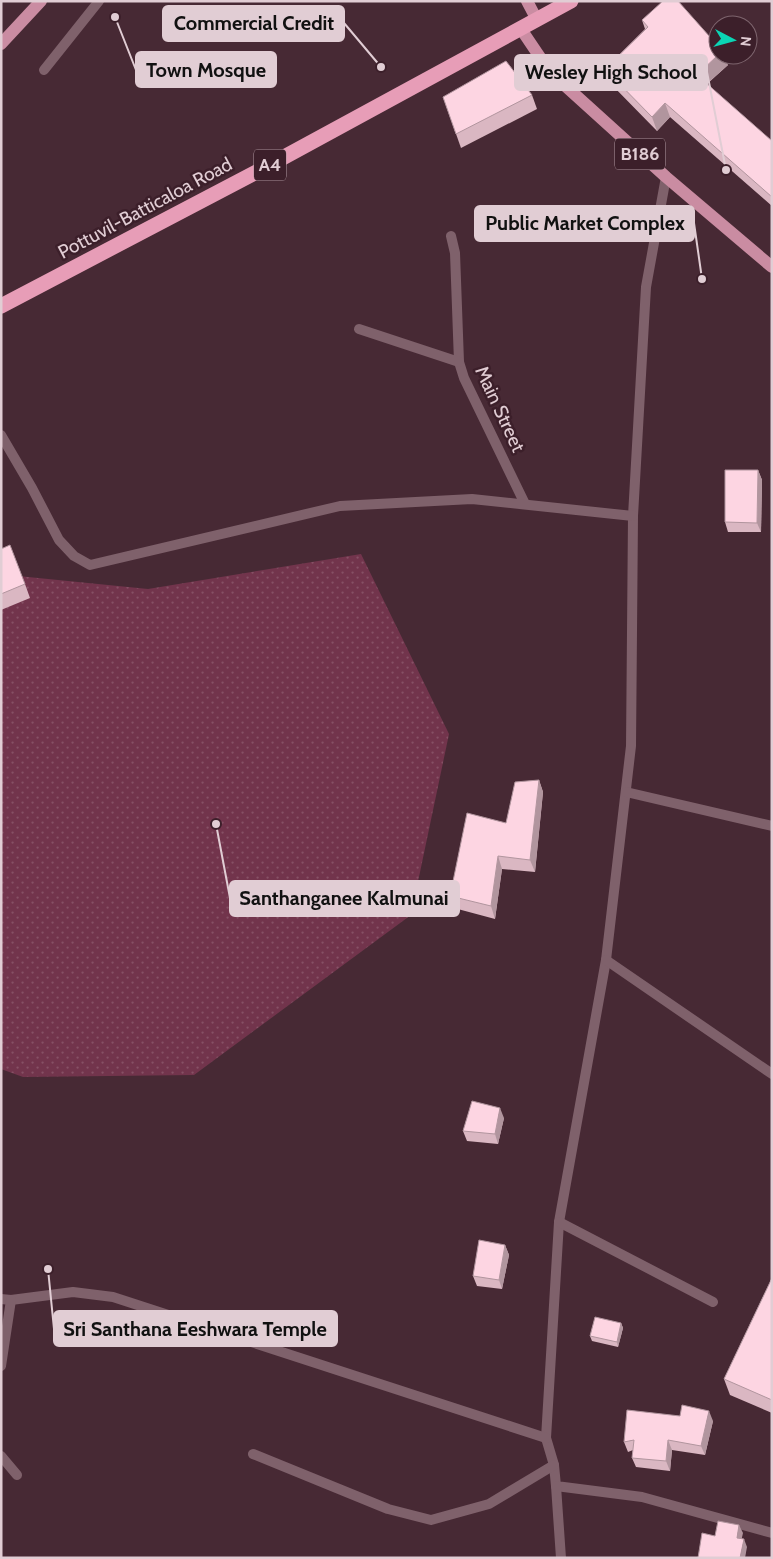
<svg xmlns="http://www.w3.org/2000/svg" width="773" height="1559" font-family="Cabin,sans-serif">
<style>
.green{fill:url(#green-dots)}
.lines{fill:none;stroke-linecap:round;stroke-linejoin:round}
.street{stroke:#7f616b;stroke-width:10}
.primary{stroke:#ca8ca2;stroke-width:12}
.highway{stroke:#e79db7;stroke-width:15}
.wall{fill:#dab7c2}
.shaded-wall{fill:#b1959e}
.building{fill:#fdd5e2;stroke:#b1959e}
.labels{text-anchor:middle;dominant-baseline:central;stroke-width:5;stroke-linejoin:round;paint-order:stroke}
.shield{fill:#3c1f2a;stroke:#b099a1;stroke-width:1}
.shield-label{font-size:18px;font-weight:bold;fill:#e1cdd4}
.street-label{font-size:19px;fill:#e1cdd4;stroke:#3c1f2a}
.leader{fill:none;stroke:#e1cdd4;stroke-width:2}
.callout-dot{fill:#e1cdd4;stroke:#3c1f2a;stroke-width:2}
.callout{fill:#e1cdd4;stroke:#e1cdd4;stroke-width:2}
.callout-label{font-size:20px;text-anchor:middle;font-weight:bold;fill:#111}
</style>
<defs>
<pattern id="green-dots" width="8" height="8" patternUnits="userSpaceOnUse" patternTransform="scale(1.25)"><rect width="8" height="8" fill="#72344c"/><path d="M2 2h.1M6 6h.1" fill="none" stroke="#865065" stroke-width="1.8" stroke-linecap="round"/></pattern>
</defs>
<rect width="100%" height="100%" fill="#472934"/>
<path class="green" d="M361,554L449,734L411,915L194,1075L23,1077L1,1069V583L18,576L148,589Z"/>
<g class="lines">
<g class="street">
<path d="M44,70L99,1"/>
<path d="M666,177L646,287L633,516L631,746L606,960L559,1222L546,1438L554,1465L556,1486L642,1497L772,1533"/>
<path d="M451,236L455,253L459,362L464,378L525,504"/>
<path d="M359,329L459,362"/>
<path d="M1,435L32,488L59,540L74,556L90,565L340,506L472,499L633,516"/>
<path d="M626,792L772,826"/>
<path d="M606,960L772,1074"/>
<path d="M559,1222L713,1302"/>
<path d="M1,1299L11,1300L73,1292L113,1297L546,1438"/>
<path d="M1,1366L11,1300"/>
<path d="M253,1454L388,1509L431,1520L489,1504L554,1465"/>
<path d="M1,1456L17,1475"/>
<path d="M556,1486L561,1558"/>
</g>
<g class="primary">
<path d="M527,1L537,20"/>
<path d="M521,29L550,72L666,177L772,267"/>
<path d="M1,44L41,1"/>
</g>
<path class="highway" d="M1,306L264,168L571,1"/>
</g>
<g class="wall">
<path d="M642,20L728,65L707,84L772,141V206L670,117L657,131L610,83L605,69L645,29Z"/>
<path d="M532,95L537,109L461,148L443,97Z"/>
<path d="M758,470L762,480L761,532H728L725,522Z"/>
<path d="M1,549L25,584L30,598L1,610Z"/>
<path d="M539,780L543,792L535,872L502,869L495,919L454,908L450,896Z"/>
<path d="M504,1118L498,1144L467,1141L463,1131Z"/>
<path d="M505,1245L509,1255L502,1289L477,1286L473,1276Z"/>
<path d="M772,1278V1413L730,1395L724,1379Z"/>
<path d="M621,1323L623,1328L618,1347L592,1341L590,1336Z"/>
<path d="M713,1421L705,1455L672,1450L670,1471L636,1467L632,1458L633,1450L628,1452L624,1442Z"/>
</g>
<g class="shaded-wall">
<path d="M718,55H724L728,65L702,88L697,75Z"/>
<path d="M665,103L670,117L657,131L652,117Z"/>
<path d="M758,470L762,480L761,532L757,523Z"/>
<path d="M539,780L543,792L535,872L530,860Z"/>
<path d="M498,856L502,869L495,919L491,906Z"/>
<path d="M500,1108L504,1118L498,1144L495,1134Z"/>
<path d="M505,1245L509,1255L502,1289L499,1280Z"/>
<path d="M621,1323L623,1328L618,1347L617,1342Z"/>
<path d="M709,1411L713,1421L705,1455L701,1446Z"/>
<path d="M668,1440L672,1450L670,1471L666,1461Z"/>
<path d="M739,1525L743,1533L740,1546L737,1538Z"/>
<path d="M744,1539L747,1547L745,1558H740Z"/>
</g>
<g class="building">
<path d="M663,1H678L718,46V55L697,75L772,141V197L665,103L652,117L605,69L648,27L642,20Z"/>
<path d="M506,61L532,95L456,134L443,97Z"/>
<path d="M725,470H758L757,523L725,522Z"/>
<path d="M10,545L25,584L1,594V549Z"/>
<path d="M539,780L530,860L498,856L491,906L450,896L467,813L506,823L515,782Z"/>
<path d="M472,1101L500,1108L495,1134L463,1131Z"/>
<path d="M479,1240L505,1245L499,1280L473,1276Z"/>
<path d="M772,1278V1400L724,1379Z"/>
<path d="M595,1317L621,1323L617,1342L590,1336Z"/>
<path d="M682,1405L709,1411L701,1446L668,1440L666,1461L632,1458L634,1440L624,1442L627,1410L680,1416Z"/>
<path d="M718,1521L739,1525L737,1538L744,1539L740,1558H698L702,1533L715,1536Z"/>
</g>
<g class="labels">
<g class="shield">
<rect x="615" y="138.5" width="50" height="31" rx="4"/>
<rect x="254" y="149.5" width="32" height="31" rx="4"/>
</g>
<g class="shield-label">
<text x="640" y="154">B186</text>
<text x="270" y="165">A4</text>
</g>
<g class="street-label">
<text transform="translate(145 208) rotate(-28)">Pottuvil-Batticaloa Road</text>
<text transform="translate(500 409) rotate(65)">Main Street</text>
</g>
</g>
<path class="leader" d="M381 67L344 23M115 17L136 70M726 170L707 72M702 279L694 223M216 824L230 898M48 1269L54 1329"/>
<g class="callout-dot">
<circle cx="381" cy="67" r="5"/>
<circle cx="115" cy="17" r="5"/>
<circle cx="726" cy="170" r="5"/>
<circle cx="702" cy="279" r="5"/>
<circle cx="216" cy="824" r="5"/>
<circle cx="48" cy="1269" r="5"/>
</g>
<g class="callout">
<rect x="163" y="6" width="181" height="35" rx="5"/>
<rect x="136" y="52" width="140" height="35" rx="5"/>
<rect x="515" y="55" width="192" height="35" rx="5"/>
<rect x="475" y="206" width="219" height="35" rx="5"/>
<rect x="230" y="881" width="229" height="35" rx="5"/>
<rect x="54" y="1311" width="283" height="35" rx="5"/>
</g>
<g class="callout-label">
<text x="254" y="30">Commercial Credit</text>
<text x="206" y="77">Town Mosque</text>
<text x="611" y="79">Wesley High School</text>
<text x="585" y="230">Public Market Complex</text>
<text x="344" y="905">Santhanganee Kalmunai</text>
<text x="195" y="1336">Sri Santhana Eeshwara Temple</text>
</g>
<rect width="773" height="1559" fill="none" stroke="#e1cdd4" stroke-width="5"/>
<g transform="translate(733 40) rotate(96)"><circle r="24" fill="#3c1f2a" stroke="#7e656e"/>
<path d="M0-4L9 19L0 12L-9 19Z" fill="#0bd5b5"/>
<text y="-8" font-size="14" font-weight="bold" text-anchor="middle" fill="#e1cdd4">N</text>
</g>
</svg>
